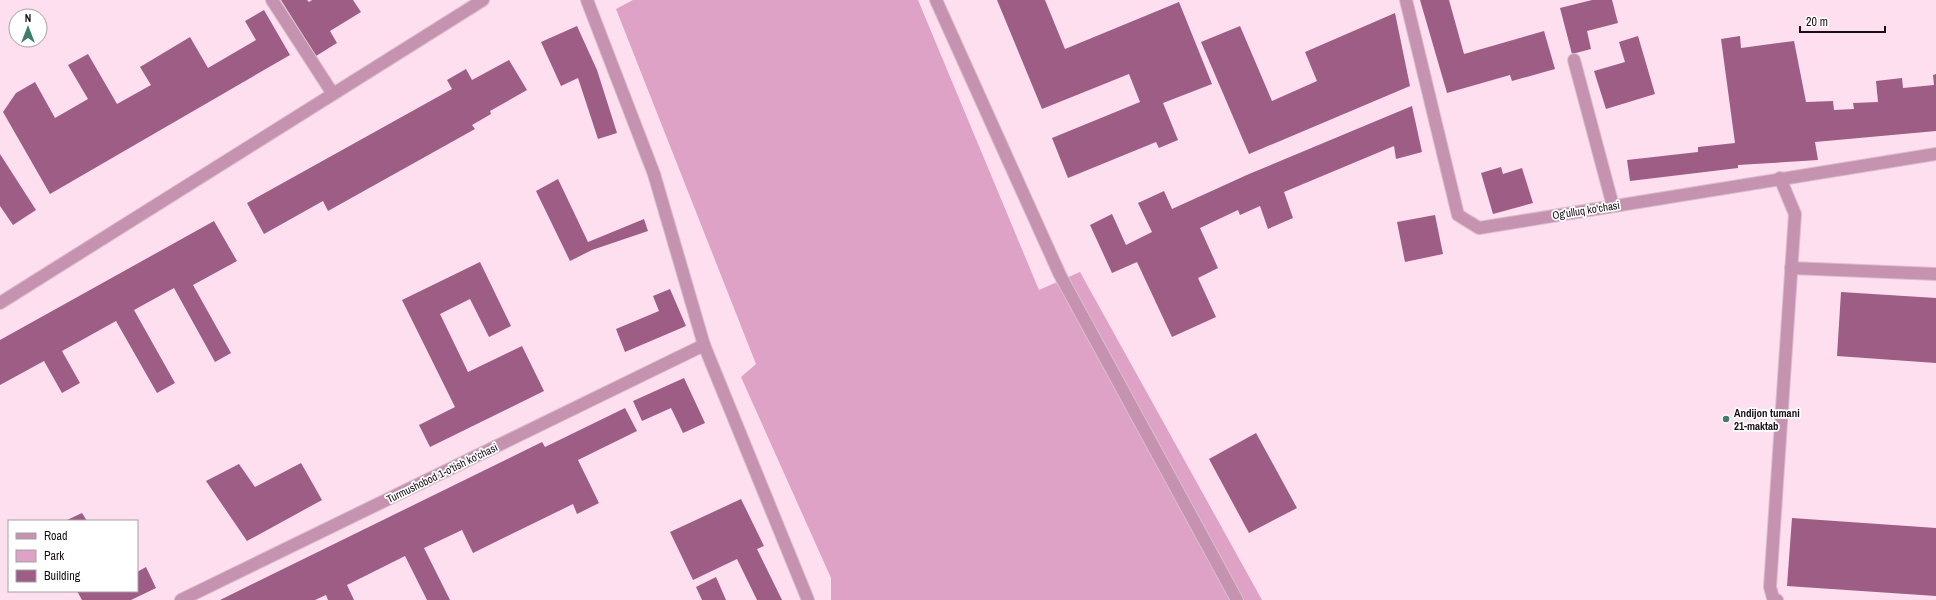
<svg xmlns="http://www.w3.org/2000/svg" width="1936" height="600" font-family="'Archivo Narrow',sans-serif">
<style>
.green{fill:#dda2c5}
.building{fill:#9d5d84}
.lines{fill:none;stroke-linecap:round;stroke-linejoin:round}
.minor-casing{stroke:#d9becd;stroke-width:14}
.minor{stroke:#c593b0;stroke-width:12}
.poi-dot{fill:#3e7d6a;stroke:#fff;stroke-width:1.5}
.labels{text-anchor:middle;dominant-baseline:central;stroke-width:3.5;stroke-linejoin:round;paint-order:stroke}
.street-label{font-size:11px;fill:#180e14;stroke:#fff}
.poi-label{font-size:11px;font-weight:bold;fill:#180e14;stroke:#fff;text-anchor:start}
</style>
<rect width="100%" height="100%" fill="#fedff0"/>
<path class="green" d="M633,0H918L1039,290L1080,272L1262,600H831V578L741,377L756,364L616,9Z"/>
<g class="building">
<path d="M281,0H307L309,2L312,0H353L361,12L330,31L337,43L316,56Z"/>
<path d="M997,0H1045L1065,49L1179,2L1212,84L1163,103L1178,140L1159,148L1156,142L1068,178L1052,138L1140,102L1129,74L1042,109Z"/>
<path d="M1420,0H1449L1464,54L1544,31L1555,69L1512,81L1510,75L1447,93Z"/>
<path d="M1592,0H1612L1618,23L1587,31L1591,49L1572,54L1560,8Z"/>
<path d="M264,10L290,55L50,194L3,112L16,93L35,82L55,118L88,99L68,65L88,54L117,104L151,85L140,67L190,37L208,68L256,40L245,21Z"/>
<path d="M1395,13L1410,86L1249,154L1201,42L1240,26L1272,101L1317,81L1305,52Z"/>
<path d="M577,26L597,70L617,133L598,139L578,78L561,86L541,42Z"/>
<path d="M1638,36L1655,94L1606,109L1594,71L1625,62L1619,42Z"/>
<path d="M1740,36L1741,48L1794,41L1806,102L1833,101L1834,110L1854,109L1853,103L1878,102L1876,81L1902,78L1903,88L1934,85L1933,75L1936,74V131L1815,142L1818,160L1738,165V168L1630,181L1627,160L1698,152V147L1735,143L1721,39Z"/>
<path d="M509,60L527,90L490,111L491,114L472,125L475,129L328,211L323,201L264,234L247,203L452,89L447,80L466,69L472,80Z"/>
<path d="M1412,106L1422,152L1396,159L1394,146L1284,192L1293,218L1268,229L1260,206L1240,215L1238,210L1200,228L1218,268L1198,278L1216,317L1172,337L1137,262L1112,273L1090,225L1112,214L1126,245L1152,232L1138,203L1164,191L1172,209L1249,174Z"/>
<path d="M0,154L36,210L13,225L0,206Z"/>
<path d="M1501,167L1503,174L1522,168L1533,203L1493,214L1481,173Z"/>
<path d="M558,179L588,242L644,219L648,231L592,250L570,261L536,191Z"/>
<path d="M1435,215L1443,254L1405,262L1397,222Z"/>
<path d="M214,221L237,261L193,285L231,353L215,362L174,288L134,310L175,383L157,393L116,321L62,351L80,383L62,393L44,361L0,385V340Z"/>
<path d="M480,262L511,326L489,337L470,299L440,314L468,372L522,346L544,391L430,447L419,425L455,407L402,300Z"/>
<path d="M670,289L686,326L625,352L616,329L659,311L653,296Z"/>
<path d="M1841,292L1936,298V363L1837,356Z"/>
<path d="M684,378L705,423L683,433L671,408L642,421L633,401Z"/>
<path d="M625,408L637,431L578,460L599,503L577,514L573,504L473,553L462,530L424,548L450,600H427L405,556L347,585L354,600H328L326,595L315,600H220L542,442L545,447Z"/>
<path d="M1256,433L1297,508L1249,533L1209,459Z"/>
<path d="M301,463L322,500L247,541L206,481L239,464L255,487Z"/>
<path d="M741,499L764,546L757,549L782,600H757L737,559L693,580L670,532Z"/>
<path d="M82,513L87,521H65Z"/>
<path d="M1792,518L1936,528V596L1787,586Z"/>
<path d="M146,567L156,588L131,600H82L77,591H137V572Z"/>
<path d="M716,577L726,600H702L696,587Z"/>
</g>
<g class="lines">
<defs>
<g id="minor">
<path d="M272,0L333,94"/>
<path d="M587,0L654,174L704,345L808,600"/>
<path d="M936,0L1060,275L1237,600"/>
<path d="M1406,0L1458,215L1479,228L1936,154"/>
<path d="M1574,60L1613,206"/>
<path d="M1791,268L1936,274"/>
<path d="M0,303L483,0"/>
<path d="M181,600L704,345"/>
<path d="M1777,600L1773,598L1770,587L1795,214L1780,178"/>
</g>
</defs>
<use href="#minor" class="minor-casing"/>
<use href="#minor" class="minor"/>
</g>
<circle class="poi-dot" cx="1726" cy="419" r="4"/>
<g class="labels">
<g class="street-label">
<text transform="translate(1586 210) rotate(-9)">Og'ulluq ko'chasi</text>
<text transform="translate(442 473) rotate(-26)">Turmushobod 1-o'tish ko'chasi</text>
</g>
<g class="poi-label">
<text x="1734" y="413">Andijon tumani<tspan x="1734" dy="13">21-maktab</tspan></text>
</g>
</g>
<rect x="8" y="520" width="130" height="72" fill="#ffffff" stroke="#a39fa1"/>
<rect x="16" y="533" width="20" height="6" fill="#c593b0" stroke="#a39fa1"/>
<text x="44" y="540" font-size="12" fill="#180e14">Road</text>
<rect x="16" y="550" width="20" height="12" fill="#dda2c5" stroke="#a39fa1"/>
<text x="44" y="560" font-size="12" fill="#180e14">Park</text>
<rect x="16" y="570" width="20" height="12" fill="#9d5d84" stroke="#a39fa1"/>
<text x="44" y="580" font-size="12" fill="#180e14">Building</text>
<g transform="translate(28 28)"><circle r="19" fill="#ffffff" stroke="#a39fa1"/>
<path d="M0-3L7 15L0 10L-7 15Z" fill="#3e7d6a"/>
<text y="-6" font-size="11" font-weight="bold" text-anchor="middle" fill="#180e14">N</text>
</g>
<path d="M1800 26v6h85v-6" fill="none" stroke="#180e14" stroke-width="2"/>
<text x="1806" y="26" font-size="12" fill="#180e14" stroke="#ffffff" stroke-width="3" paint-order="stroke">20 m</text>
</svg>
